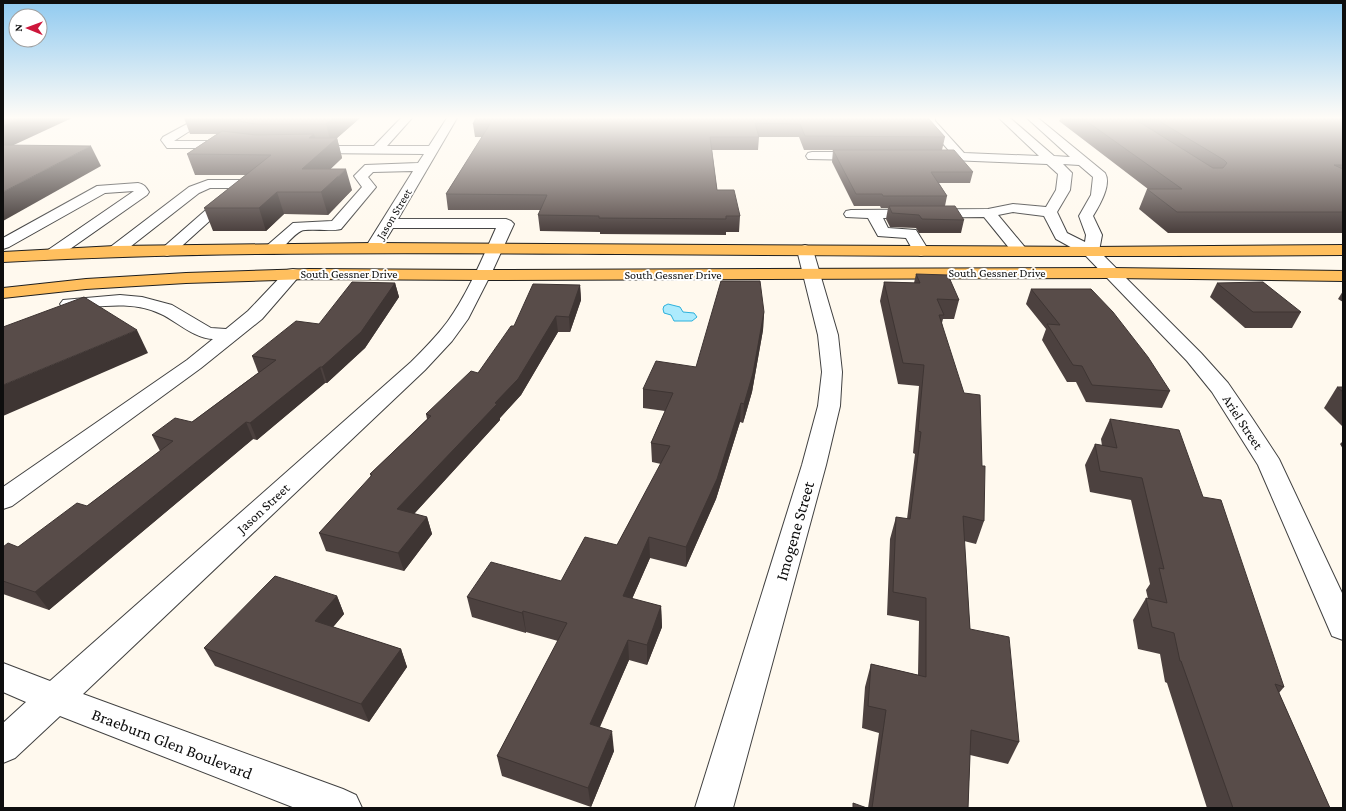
<svg xmlns="http://www.w3.org/2000/svg" width="1346" height="811" font-family="'Crimson Pro',serif">
<style>
.water{fill:#adebfd;stroke:#2cb1dc}
.lines{fill:none;stroke-linecap:round;stroke-linejoin:round}
.minor-casing{stroke:#414141;stroke-width:2}
.major-casing{stroke:#1f1f1f;stroke-width:2}
.minor{fill:#fff;fill-rule:evenodd}
.major{fill:#ffbf5e;fill-rule:evenodd}
.wall{fill:#4c413f}
.shaded-wall{fill:#3e3533}
.building{fill:#584c49;stroke:#3e3533}
.labels{text-anchor:middle;dominant-baseline:central;stroke-width:4;stroke-linejoin:round;paint-order:stroke}
.far-street-label{font-size:12px;fill:#0e0e0e;stroke:#fff}
.street-label{font-size:14px;fill:#0e0e0e;stroke:#fff}
.near-street-label{font-size:17px;fill:#0e0e0e;stroke:#fff}
</style>
<rect width="100%" height="100%" fill="#fff9ee"/>
<path class="water" d="M668,304L680,307L683,312L694,313L697,317L692,321H674L671,315L664,313L663,309L664,306Z"/>
<g class="lines">
<defs>
<g id="minor">
<path d="M198,118H210L174,141H230L234,142L236,145L234,148H167L161,140L163,137Z"/>
<path d="M401,118H412L387,146H429L447,118H457L398,219H506L511,221L514,224L492,272L468,319L452,341L425,370L83,694L343,789L356,795L362,808H295L60,716L15,758L3,763V723L26,702L3,692V663L50,681L411,362C424,349 437,336 448,321C468,293 482,259 496,228H393L379,251L373,253L367,251L365,248L413,171L373,172L368,177L376,187L341,229C331,232 308,228 301,231C288,238 282,256 265,252L263,249L293,223L332,221L362,187L354,176L365,165L418,163L424,154L310,153L306,152L304,149L306,146H374Z"/>
<path d="M925,118H935V121L964,153L1039,156L999,118H1010L1054,156L1070,157L1027,118H1038L1105,173C1112,185 1099,206 1093,216L1102,235L1099,251L1201,353L1228,383L1252,418L1279,459L1343,595V640L1332,636L1258,465L1212,392L1187,361L1085,255L1056,239L1044,216L1013,212L998,215L1028,251L1026,254L1020,256L1014,254L984,217L883,218L888,228L916,230L929,251L927,254L921,256L915,254L906,238L878,236L868,218L846,217L844,214L846,211L851,210L988,209L1013,204L1046,207L1056,190L1058,174L1047,164L925,159L923,156L925,153H951L925,123L923,121ZM1063,164L1079,165L1093,177L1091,195L1079,216L1086,235L1085,242L1067,233L1057,212L1070,190L1072,173Z"/>
<path d="M812,152H862L866,153L868,156L866,159L862,160L808,159L806,156L808,153Z"/>
<path d="M208,180H239L244,181L246,188L173,254L167,256L161,254L159,251L231,188H210L199,193L121,254L115,256L109,254L107,251L109,248L189,187Z"/>
<path d="M138,183C144,184 146,187 149,192L147,195L60,256L54,258L48,256L46,253L48,250L134,191L105,193L9,247L3,249V238L97,186Z"/>
<path d="M805,245L811,247L813,250L838,335L842,372L840,406L826,465L733,808H695L802,465L818,406L822,372L818,335L797,250L799,247Z"/>
<path d="M293,269L299,270L301,274L262,319L201,368L12,506L3,509V487L187,360L213,339C193,338 178,322 161,314C133,300 98,307 69,309L63,308L60,304L63,300L120,295L142,297L172,305L211,328L226,329L248,311L287,270Z"/>
</g>
<g id="major">
<path d="M373,243L1091,247L1343,245V255C1103,257 863,256 622,254C416,253 209,251 3,262V252L115,246Z"/>
<path d="M1112,268L1343,271V281L1112,278L482,280L309,279L186,283L86,289L3,298V288L86,279L186,273L309,269L482,270Z"/>
</g>
</defs>
<use href="#minor" class="minor-casing"/>
<use href="#major" class="major-casing"/>
<use href="#minor" class="minor"/>
<use href="#major" class="major"/>
</g>
<g class="wall">
<path d="M184,118H360L337,138L342,158L330,169L352,190L328,215L284,214L266,231H213L204,208L246,175H195L187,154L217,134H190Z"/>
<path d="M928,118L945,137L942,150L973,172L970,183H939L947,196L945,206L964,220L961,233H919L916,228L890,227L886,219L888,208H881L880,206H854L832,162L833,150H940H804L799,137H759L758,150H712L717,190L740,216L739,232H726V235L600,234V232L540,231L538,215L541,210H448L446,194L482,137H475L473,124Z"/>
<path d="M1061,118H1343V233H1168L1139,209L1147,189H1148L1059,121Z"/>
<path d="M916,274L959,300L954,319H943L942,323L984,521L976,544L964,541L970,629L1019,742L1008,764L970,755L968,808H868L879,733L862,728L865,687L871,664L918,675L919,621L887,615L890,539L896,517L907,519L915,454L913,453L919,386L898,384L880,301L884,282L914,283Z"/>
<path d="M395,283L399,297L365,348L327,383H325L257,440L253,439L49,610L3,594V547H18L87,506L160,451L152,435L192,422L259,372H258L252,356L319,324Z"/>
<path d="M1217,283L1301,312L1292,328H1245L1210,297Z"/>
<path d="M580,285L581,300L570,332H558L521,395L500,418V420L414,514L427,517L432,534L404,571L326,551L319,533L371,477L370,474L427,419L426,414L478,373L514,326Z"/>
<path d="M1031,289L1170,391L1162,408L1086,402L1076,382H1067L1042,340L1046,329L1026,304Z"/>
<path d="M1343,291V302L1338,299Z"/>
<path d="M764,312L763,330L752,392L743,423L740,422L716,499L686,567L650,558L632,599L661,606L662,627L647,665L629,660L600,727L614,751L591,807L502,776L497,756L558,641L526,632V633L472,617L467,597L561,581L617,545L661,464L652,462L651,443L665,411L643,408V389L696,367Z"/>
<path d="M1337,387H1343V427L1324,408Z"/>
<path d="M1110,419L1203,497L1284,687L1279,693L1330,808H1207L1167,683L1165,682L1160,654L1138,649L1133,620L1146,598L1148,599L1146,590L1150,584L1131,500L1090,492L1085,465L1095,444L1102,446L1101,439Z"/>
<path d="M1343,441V449L1340,444Z"/>
<path d="M337,596L344,614L333,627L401,649L407,667L369,722L215,666L204,648Z"/>
</g>
<g class="shaded-wall">
<path d="M22,118H72L3,150V126Z"/>
<path d="M334,118H360L337,138L342,158L309,190L302,169L309,138L314,134L319,154L331,143L326,124Z"/>
<path d="M91,146L101,166L3,221V192Z"/>
<path d="M346,169L352,190L328,215L321,192Z"/>
<path d="M277,192L284,214L266,231L259,208Z"/>
<path d="M395,283L399,297L365,348L327,383L322,367Z"/>
<path d="M580,285L581,300L570,332L569,317Z"/>
<path d="M764,312L763,330L752,392L743,423L744,404Z"/>
<path d="M556,316L558,332L521,395L500,418V420L402,527L397,509Z"/>
<path d="M137,330L148,353L3,416V385Z"/>
<path d="M320,367L325,383L257,440L250,423Z"/>
<path d="M741,403L740,422L716,499L686,567V547Z"/>
<path d="M246,422L253,439L49,610L35,592Z"/>
<path d="M427,517L432,534L404,571L398,553Z"/>
<path d="M649,537L650,558L624,617L623,596Z"/>
<path d="M337,596L344,614L323,639L315,621Z"/>
<path d="M661,606L662,627L647,665V645Z"/>
<path d="M523,611L526,632V633L522,613Z"/>
<path d="M628,640L629,660L592,744L590,724Z"/>
<path d="M401,649L407,667L369,722L361,704Z"/>
<path d="M612,731L614,751L591,807L588,788Z"/>
</g>
<g class="building">
<path d="M3,118H22L3,126Z"/>
<path d="M243,118H334L326,124H256L237,121Z"/>
<path d="M476,118H928L945,137L805,136L800,124L755,123L759,137H710L717,190H734L740,216H726V219L599,218V216L538,215L547,195L446,194L490,124H473Z"/>
<path d="M1082,118H1133L1213,168H1223L1227,163L1224,160L1154,118H1343V165H1334L1343,169V212H1177L1147,189H1182Z"/>
<path d="M222,131L256,135L314,134L309,138H337L302,169H346L321,192H277L259,208H204L271,155L187,154Z"/>
<path d="M3,145L91,146L3,192Z"/>
<path d="M833,150H954L973,172H931L947,196H883L882,194H856Z"/>
<path d="M889,206H955L964,220L922,219L919,215L892,213Z"/>
<path d="M916,274L948,275L959,300L937,299L944,315H939L964,393L980,395L982,466H985L984,521L963,516L970,629L1009,637L1019,742L971,730L968,808H872L886,710L868,706L871,664L926,677V598L893,592L896,517L910,519L921,432L918,431L924,365L903,363L884,282L920,283Z"/>
<path d="M721,281H760L764,312L753,373L744,404L741,403L717,479L686,547L649,537L623,596L661,606L647,645L628,640L590,724L612,731L588,788L497,756L567,623L523,611L522,613L467,597L491,562L561,581L585,537L617,545L670,446L651,443L673,393L643,389L656,361L696,367Z"/>
<path d="M352,282L395,283L361,332L322,367H320L250,423L246,422L35,592L3,581V547L8,543L18,547L77,503L87,506L173,441L152,435L175,418L192,422L276,360L252,356L296,321L319,324Z"/>
<path d="M1263,282L1301,312H1253L1217,283Z"/>
<path d="M533,284L580,285L569,317L556,316L518,379L495,403L497,404L397,509L427,517L398,553L319,533L372,475L370,474L431,416L426,414L471,371L478,373L511,326H514Z"/>
<path d="M1031,289H1091L1113,312L1148,357L1170,391L1092,385L1082,366L1073,365L1047,324L1060,325Z"/>
<path d="M84,297L137,330L3,385V327Z"/>
<path d="M1337,387H1343V392Z"/>
<path d="M1110,419L1179,430L1203,497L1221,500L1284,687L1275,684L1330,808H1233L1181,661H1180L1174,633L1152,627L1146,598L1167,603L1159,568L1164,569L1142,478L1100,471L1095,444L1117,448Z"/>
<path d="M275,576L337,596L315,621L401,649L361,704L204,648Z"/>
<path d="M853,803L867,808H853Z"/>
</g>
<linearGradient id="sky" x2="0" y2="1"><stop stop-color="#90caf0"/><stop offset="0.51" stop-color="#fffcf7"/><stop offset="1" stop-color="#fffcf7" stop-opacity="0"/></linearGradient>
<rect width="1346" height="231" fill="url(#sky)"/>
<g class="labels">
<g class="far-street-label">
<text transform="translate(394 214) rotate(-59)">Jason Street</text>
<text x="997" y="273">South Gessner Drive</text>
<text x="349" y="274">South Gessner Drive</text>
<text x="673" y="275">South Gessner Drive</text>
</g>
<g class="street-label">
<text transform="translate(1243 422) rotate(57)">Ariel Street</text>
<text transform="translate(263 508) rotate(-43)">Jason Street</text>
</g>
<g class="near-street-label">
<text transform="translate(795 531) rotate(-74)">Imogene Street</text>
<text transform="translate(172 744) rotate(21)">Braeburn Glen Boulevard</text>
</g>
</g>
<rect width="1346" height="811" fill="none" stroke="#0e0e0e" stroke-width="8"/>
<g transform="translate(28 28) rotate(271)"><circle r="19" fill="#ffffff" stroke="#9f9f9f"/>
<path d="M0-3L7 15L0 10L-7 15Z" fill="#cd163b"/>
<text y="-6" font-size="11" font-weight="bold" text-anchor="middle" fill="#0e0e0e">N</text>
</g>
</svg>
